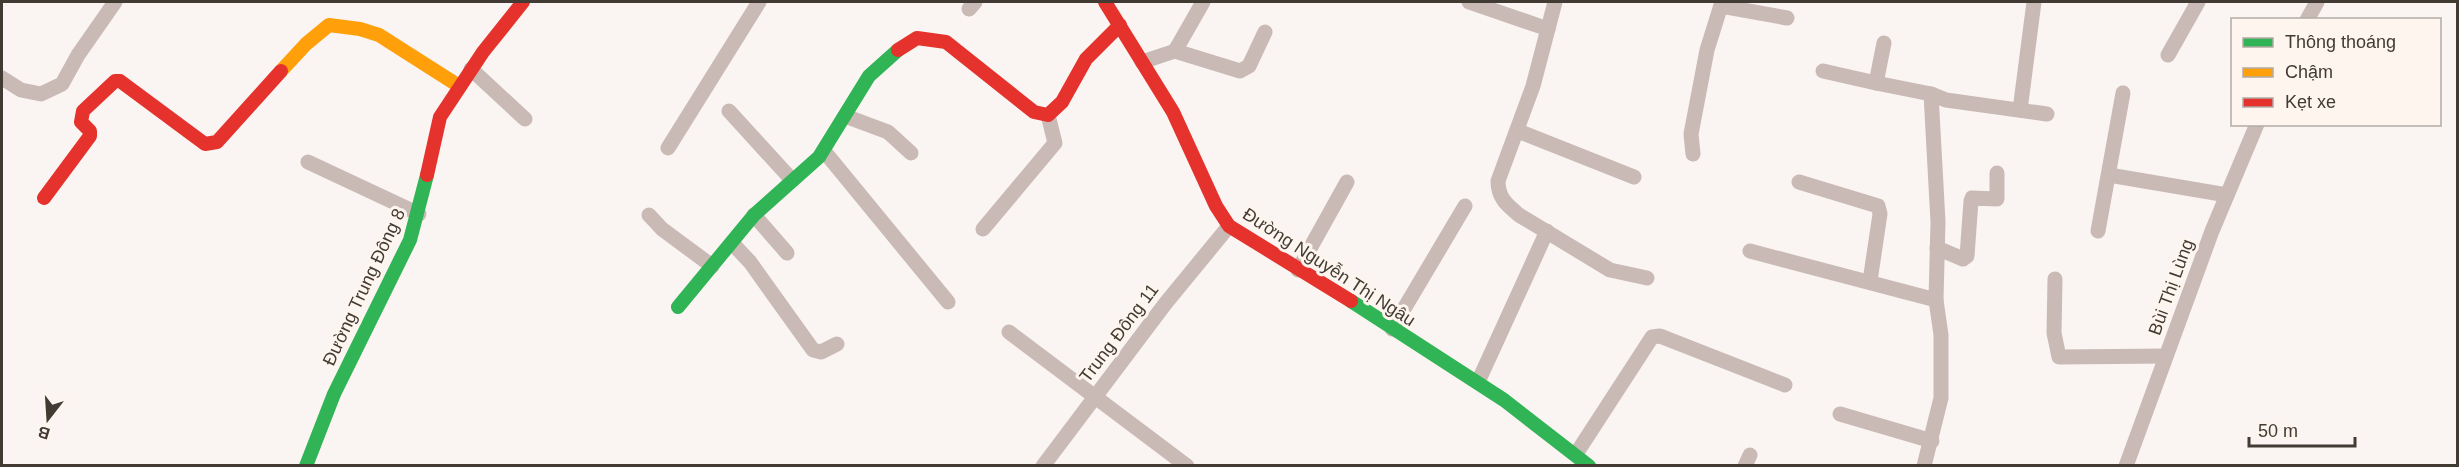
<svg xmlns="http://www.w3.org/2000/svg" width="2459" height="467" font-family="Helvetica,sans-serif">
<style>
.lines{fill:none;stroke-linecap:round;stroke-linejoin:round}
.street{stroke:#cabab6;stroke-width:15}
.fast{stroke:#30b455;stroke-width:14}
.slow{stroke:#ff9f0a;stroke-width:14}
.jam{stroke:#e5322d;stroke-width:14}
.labels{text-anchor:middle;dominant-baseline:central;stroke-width:6;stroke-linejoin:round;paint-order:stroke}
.street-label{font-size:18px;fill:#423b34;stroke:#fdf5ee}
</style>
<rect width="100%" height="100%" fill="#faf5f2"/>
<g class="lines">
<g class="street">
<path d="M1469,2L1548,29"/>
<path d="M1555,2L1533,86L1498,181C1498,198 1507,205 1519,215L1610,270L1647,278"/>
<path d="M1721,6L1787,18"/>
<path d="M969,9L975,2"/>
<path d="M2307,20L2317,2"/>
<path d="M1884,43L1876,83L1931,94L1938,222L1936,300L1941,335V398L1924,466"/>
<path d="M1175,51L1203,2"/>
<path d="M2168,55L2198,2"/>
<path d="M1142,62L1175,51L1240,71L1249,66L1265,32"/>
<path d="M471,69L525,119"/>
<path d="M1823,71L1876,83"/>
<path d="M2,78L21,90L41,94L62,84L78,55L115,2"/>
<path d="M1931,94L1946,100L2047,114"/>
<path d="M2020,110L2034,2"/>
<path d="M729,111L792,180"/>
<path d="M845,116L888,132L911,153"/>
<path d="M1518,131L1634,177"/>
<path d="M668,148L759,2"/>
<path d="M824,151L948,302"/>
<path d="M1693,154L1691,134L1707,50L1722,2"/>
<path d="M308,162L419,214"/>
<path d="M2109,175L2227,195"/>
<path d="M1799,182L1878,206L1880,214L1870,281"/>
<path d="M649,215L662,229L712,266"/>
<path d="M754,215L787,253"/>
<path d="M983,229L1055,143L1048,115"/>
<path d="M2098,231L2123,93"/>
<path d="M732,243L750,262L813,350L821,352L837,344"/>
<path d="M1937,248L1963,259L1967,256L1971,201L1972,198L1997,199V173"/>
<path d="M1750,251L1936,300"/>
<path d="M1298,270L1347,182"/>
<path d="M2055,279L2054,333L2059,357L2166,356"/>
<path d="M1392,329L1465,206"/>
<path d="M1009,332L1187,466"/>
<path d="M1478,382L1547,231"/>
<path d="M1840,414L1932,441"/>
<path d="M1576,454L1652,337L1660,336L1785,385"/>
<path d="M1043,466L1165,304L1229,226"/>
<path d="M1745,466L1750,455"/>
<path d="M2126,466L2212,231L2257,124"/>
</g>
<g class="fast">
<path d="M1351,301L1504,400L1589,466"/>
<path d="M678,307L754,215L819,157L869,76L898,50"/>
<path d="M306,466L334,394L410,240L427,175"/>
</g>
<path class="slow" d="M281,71L306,44L329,25L360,29L379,35L459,86"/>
<g class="jam">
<path d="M1105,2L1173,112L1216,206L1229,226L1351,301"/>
<path d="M898,50L917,38L946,42L1034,112L1048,115L1062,102L1086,59L1120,25"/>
<path d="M427,175L440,117L483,52L523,2"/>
<path d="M44,198L90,136V131L81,122L83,111L115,81H120L205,144L217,142L281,71"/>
</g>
</g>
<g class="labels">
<g class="street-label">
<text transform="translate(1329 267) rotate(33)">Đường Nguyễn Thị Ngâu</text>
<text transform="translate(364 287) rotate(-65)">Đường Trung Đông 8</text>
<text transform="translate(2171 287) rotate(-70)">Bùi Thị Lùng</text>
<text transform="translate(1119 333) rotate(-53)">Trung Đông 11</text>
</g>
</g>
<rect width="2459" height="467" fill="none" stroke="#423b34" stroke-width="6"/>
<rect x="2231" y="18" width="210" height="108" fill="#fdf5ee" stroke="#b2aba4" stroke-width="1.5"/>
<rect x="2243" y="38" width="30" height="9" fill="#30b455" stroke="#b2aba4" stroke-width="1.5"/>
<text x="2285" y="48" font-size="18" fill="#423b34">Thông thoáng</text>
<rect x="2243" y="68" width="30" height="9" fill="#ff9f0a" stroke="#b2aba4" stroke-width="1.5"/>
<text x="2285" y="78" font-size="18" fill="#423b34">Chậm</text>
<rect x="2243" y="98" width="30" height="9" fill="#e5322d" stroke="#b2aba4" stroke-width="1.5"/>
<text x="2285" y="108" font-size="18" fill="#423b34">Kẹt xe</text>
<g transform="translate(48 419) rotate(197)" stroke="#fdf5ee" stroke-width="4.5" paint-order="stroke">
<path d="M0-4.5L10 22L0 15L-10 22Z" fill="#423b34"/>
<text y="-9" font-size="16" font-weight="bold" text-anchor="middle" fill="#423b34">B</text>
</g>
<path d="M2249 437v9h106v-9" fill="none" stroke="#423b34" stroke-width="3"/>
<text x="2258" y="437" font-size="18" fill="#423b34" stroke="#fdf5ee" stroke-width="4.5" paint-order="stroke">50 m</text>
</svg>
